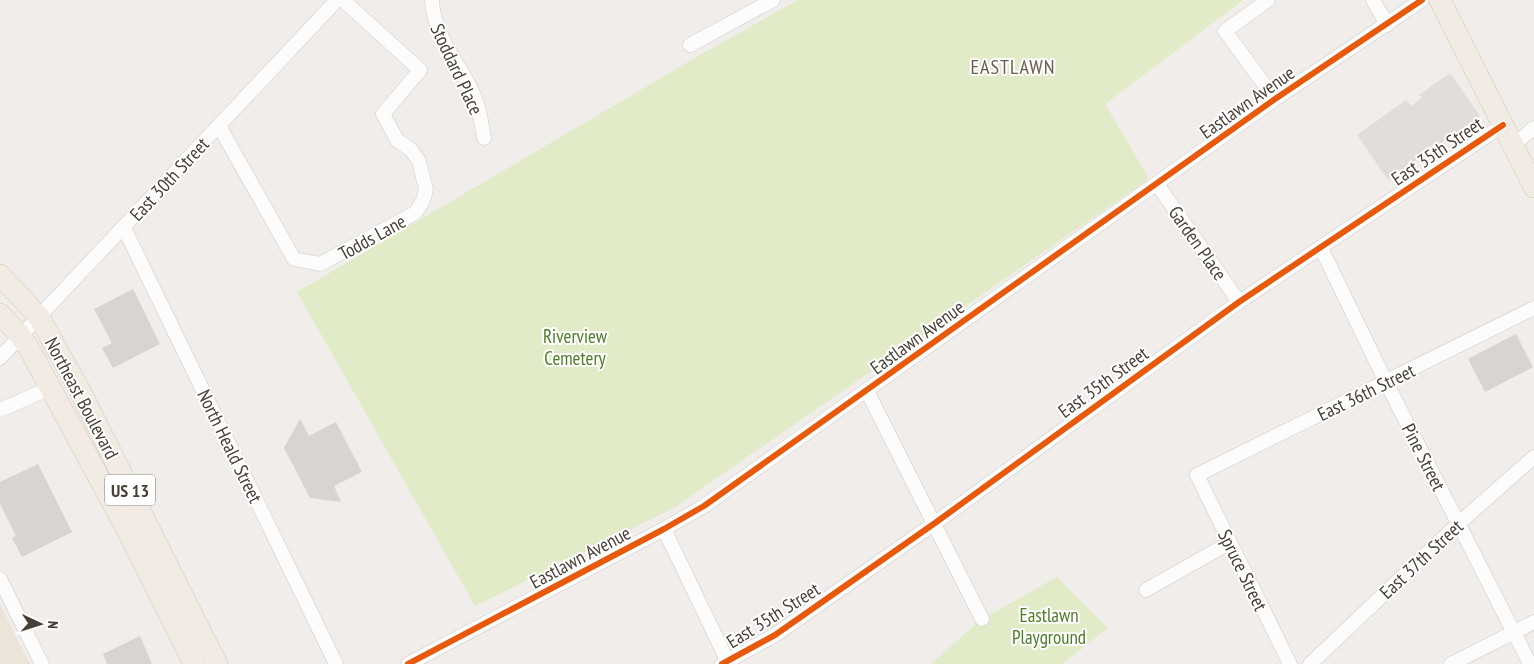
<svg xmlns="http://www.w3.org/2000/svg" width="1534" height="664" font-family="'PT Sans Narrow',sans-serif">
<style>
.education{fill:#ece4d9}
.green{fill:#e1ebc8}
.parking{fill:#e0ddda}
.building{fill:#d8d5d1}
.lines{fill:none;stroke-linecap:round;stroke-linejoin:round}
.minor-casing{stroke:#cdc9c6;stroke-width:15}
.primary-casing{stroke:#d3c8b6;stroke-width:22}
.minor{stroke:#fdfcfc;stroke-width:14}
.primary{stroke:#f1ebe3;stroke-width:21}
.cycleway-casing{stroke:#fff;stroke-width:9}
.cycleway{stroke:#e8590c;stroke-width:6}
.labels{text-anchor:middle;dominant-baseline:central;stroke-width:4;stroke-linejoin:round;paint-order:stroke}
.shield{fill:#fff;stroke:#7e7872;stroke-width:1}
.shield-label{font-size:18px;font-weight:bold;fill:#473e35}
.street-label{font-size:19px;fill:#473e35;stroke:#fff}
.park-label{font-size:19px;fill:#4e7c26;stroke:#fff}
.neighbourhood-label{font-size:20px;letter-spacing:1px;fill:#6a5b4c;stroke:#fff}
</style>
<rect width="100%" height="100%" fill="#f0edea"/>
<path class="education" d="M0,605L30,664H0Z"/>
<g class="green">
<path d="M798,0H1243L1105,104L1149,179L672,509L475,606L297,292L700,55Z"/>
<path d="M1057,577L1108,628L1062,664H931L979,621Z"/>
</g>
<path class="parking" d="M1450,73L1480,116L1388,180L1357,135L1406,100L1411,106L1422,98L1419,95Z"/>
<g class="building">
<path d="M133,289L160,344L113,368L102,348L112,343L94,309Z"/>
<path d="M1516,334L1533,367L1485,392L1468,359Z"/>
<path d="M300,419L309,436L336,422L362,472L334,486L341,502L310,498L284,448Z"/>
<path d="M38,464L72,532L22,557L12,538L16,536L0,504V482Z"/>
<path d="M140,636L152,664H107L103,654Z"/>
</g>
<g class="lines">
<defs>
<g id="minor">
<path d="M432,0C434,43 467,69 478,107C481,117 482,128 484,138"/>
<path d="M1268,0L1225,31L1275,99"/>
<path d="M1373,0L1387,25"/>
<path d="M690,45L773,0"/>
<path d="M219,126L294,259L320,264L415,213L423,201L426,189L419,161L411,150L397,140L383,114L420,70L343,0"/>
<path d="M1513,145L1534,128"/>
<path d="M1157,184L1239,302"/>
<path d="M124,228L336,664"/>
<path d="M1321,248L1386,382L1530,664"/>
<path d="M0,358L337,0"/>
<path d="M867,391L982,619"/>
<path d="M0,410L50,388"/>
<path d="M664,529L729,664"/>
<path d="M0,579L42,664"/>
<path d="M1146,590L1229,543"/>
<path d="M408,664L664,529L704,506L1275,99L1422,0"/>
<path d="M722,664L775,635L935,523L1239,302L1503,125"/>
<path d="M1290,664L1197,475L1534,308"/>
<path d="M1310,664L1459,523L1534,457"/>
<path d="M1451,664L1534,622"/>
</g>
<g id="primary">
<path d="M1440,0L1534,187"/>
<path d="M0,275L39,317L78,387L217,664"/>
<path d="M0,314L20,335L30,350L125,526L194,664"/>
</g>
</defs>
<use href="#minor" class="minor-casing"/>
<use href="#primary" class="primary-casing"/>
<use href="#minor" class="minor"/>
<use href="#primary" class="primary"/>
<defs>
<g id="cycleway">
<path d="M408,664L664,529L704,506L1275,99L1422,0"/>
<path d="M722,664L775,635L935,523L1239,302L1503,125"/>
</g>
</defs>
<use href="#cycleway" class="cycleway-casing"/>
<use href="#cycleway" class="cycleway"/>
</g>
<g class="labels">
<rect class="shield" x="105" y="474.5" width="50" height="31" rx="4"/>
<g class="shield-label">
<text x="130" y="490">US 13</text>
</g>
<g class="street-label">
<text transform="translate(457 69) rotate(65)">Stoddard Place</text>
<text transform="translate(1247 102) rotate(-35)">Eastlawn Avenue</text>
<text transform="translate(1437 151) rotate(-34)">East 35th Street</text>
<text transform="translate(169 179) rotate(-47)">East 30th Street</text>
<text transform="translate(372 237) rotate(-29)">Todds Lane</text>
<text transform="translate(1198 243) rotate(55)">Garden Place</text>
<text transform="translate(917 337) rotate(-36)">Eastlawn Avenue</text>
<text transform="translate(1103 382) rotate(-36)">East 35th Street</text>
<text transform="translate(1366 392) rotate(-26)">East 36th Street</text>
<text transform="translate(82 398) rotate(62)">Northeast Boulevard</text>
<text transform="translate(230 446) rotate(64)">North Heald Street</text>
<text transform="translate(1424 457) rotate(63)">Pine Street</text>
<text transform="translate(580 557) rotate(-28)">Eastlawn Avenue</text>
<text transform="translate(1421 559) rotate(-43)">East 37th Street</text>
<text transform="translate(1243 570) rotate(64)">Spruce Street</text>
<text transform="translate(773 615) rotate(-32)">East 35th Street</text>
</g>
<g class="park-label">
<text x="575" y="336">Riverview<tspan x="575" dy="22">Cemetery</tspan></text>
<text x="1049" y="615">Eastlawn<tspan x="1049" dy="22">Playground</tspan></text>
</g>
<g class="neighbourhood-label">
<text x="1013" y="67">EASTLAWN</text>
</g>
</g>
<g transform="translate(40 624) rotate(94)" stroke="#ffffff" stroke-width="4" paint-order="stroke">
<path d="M0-4L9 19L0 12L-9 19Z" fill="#473e35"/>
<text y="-8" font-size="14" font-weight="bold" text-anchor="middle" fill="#473e35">N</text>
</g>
</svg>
